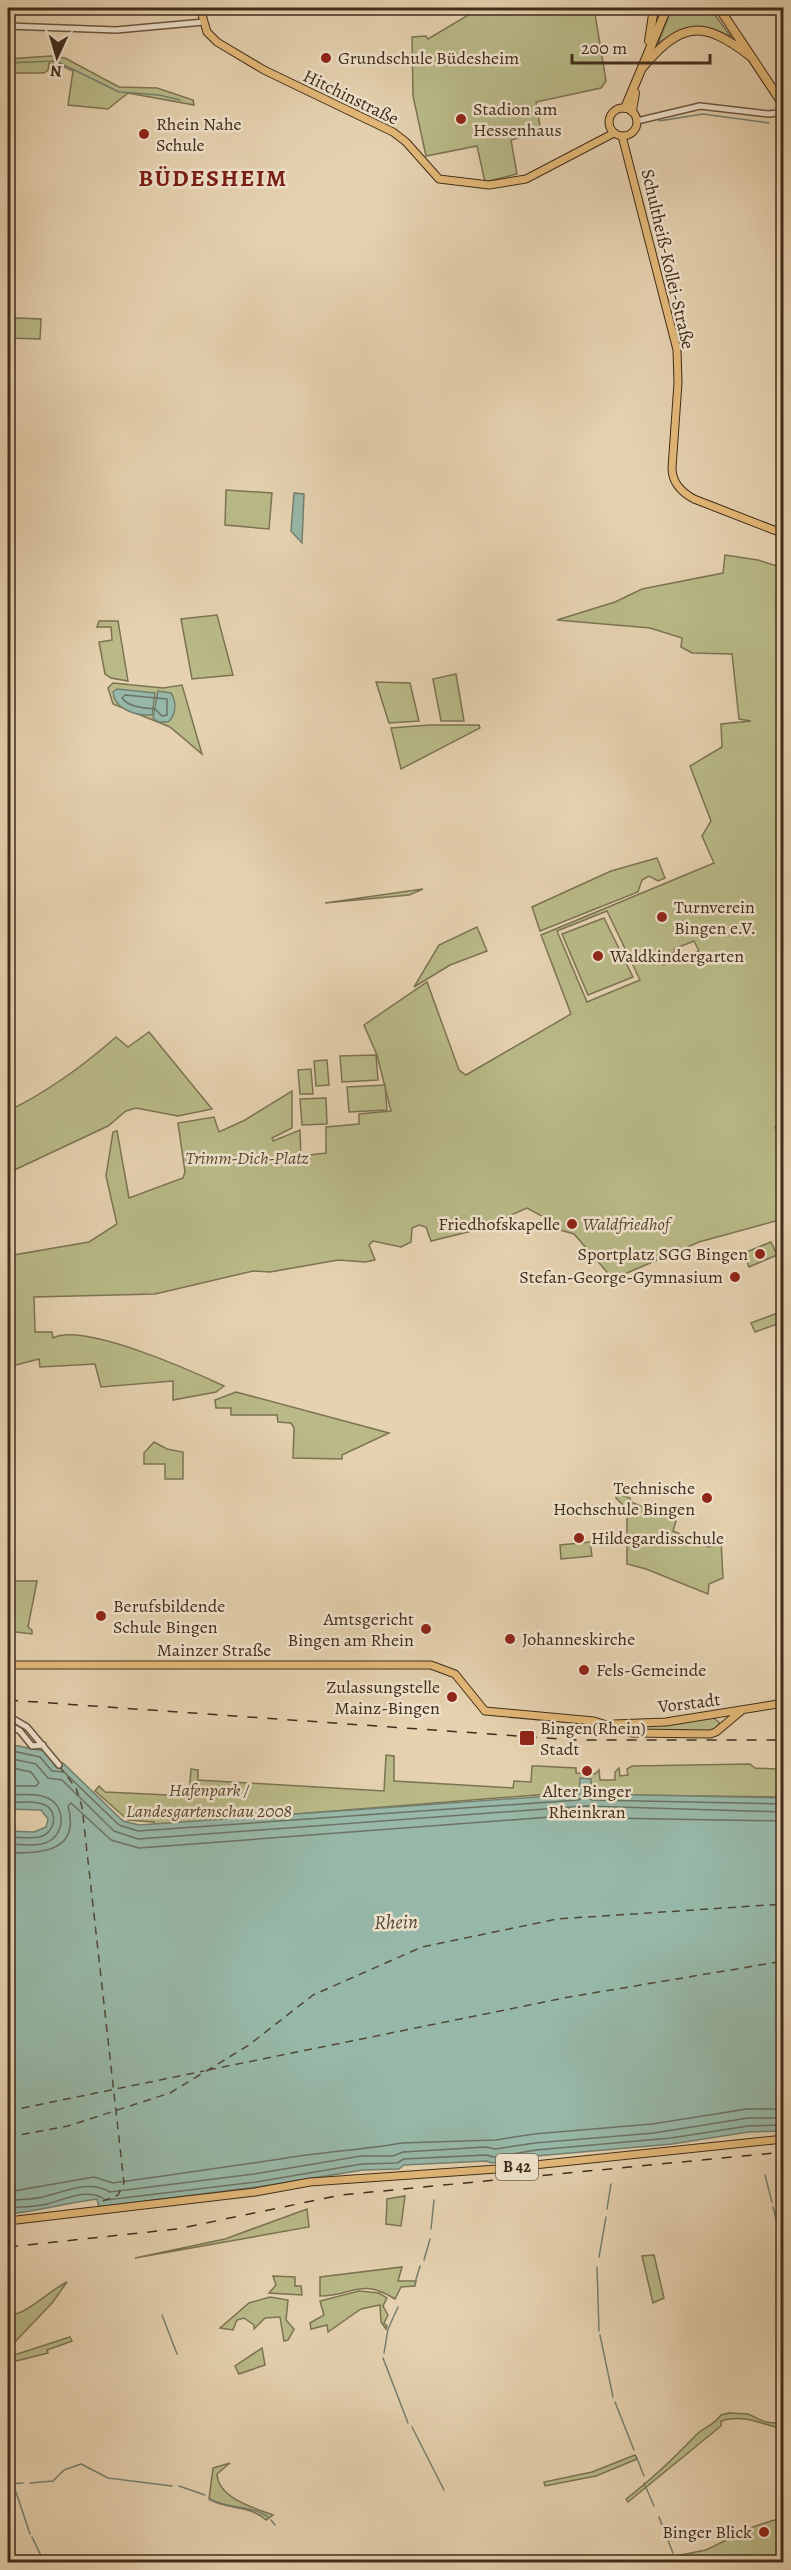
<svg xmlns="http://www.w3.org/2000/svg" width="791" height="2570" font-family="Alegreya,serif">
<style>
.green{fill:#b9ba88;stroke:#7c7352;stroke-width:1.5;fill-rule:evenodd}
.water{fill:#97b8a8;stroke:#748070;stroke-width:1.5}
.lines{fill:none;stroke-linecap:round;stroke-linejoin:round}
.shore{stroke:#6c7262;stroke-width:1.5}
.stream{stroke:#748070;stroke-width:1.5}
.ferry{stroke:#514837;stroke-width:1.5;stroke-dasharray:8 6;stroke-linecap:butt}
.minor-casing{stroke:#6a5640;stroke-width:8}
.major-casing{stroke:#402c1b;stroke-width:9}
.highway-casing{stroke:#402c1b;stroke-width:10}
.minor{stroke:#efe2cc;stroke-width:5}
.major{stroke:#e3b978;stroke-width:7}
.highway{stroke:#e3b978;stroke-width:8}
.rail{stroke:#402c1b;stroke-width:1.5;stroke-dasharray:10 10;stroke-linecap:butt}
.poi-dot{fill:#8f2418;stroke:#efe2cc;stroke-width:2}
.labels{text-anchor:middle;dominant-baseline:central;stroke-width:5;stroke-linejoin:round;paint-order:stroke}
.shield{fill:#efe2cc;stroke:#746350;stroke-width:1.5}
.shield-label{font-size:16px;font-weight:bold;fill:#402c1b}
.poi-label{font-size:18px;fill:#402c1b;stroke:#efe2cc;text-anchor:start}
.street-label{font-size:18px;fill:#402c1b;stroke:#efe2cc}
.park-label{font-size:18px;font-style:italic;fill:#584831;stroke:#efe2cc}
.water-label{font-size:20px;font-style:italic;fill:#514837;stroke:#efe2cc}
.district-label{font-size:24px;font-weight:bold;letter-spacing:1.5px;fill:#7a1f14;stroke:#efe2cc}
</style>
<rect width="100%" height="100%" fill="#e6d2b0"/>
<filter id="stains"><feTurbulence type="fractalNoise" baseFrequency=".00333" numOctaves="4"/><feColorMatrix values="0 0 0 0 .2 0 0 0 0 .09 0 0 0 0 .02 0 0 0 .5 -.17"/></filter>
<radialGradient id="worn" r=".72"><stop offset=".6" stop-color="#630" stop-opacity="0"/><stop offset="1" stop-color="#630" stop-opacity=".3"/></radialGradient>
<g class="green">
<path d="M480,8H594L606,81L601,88L536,102L541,132L511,140L517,174L485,182L477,146L426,156L413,96L412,37L426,36L428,39Z"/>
<path d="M672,8H710L731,37C703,23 684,28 658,43Z"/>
<path d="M51,56L65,58L119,87L157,88L193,100L194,105L128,93L108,109L68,105L73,71L58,64L49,63L48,70L44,73H8V59Z"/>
<path d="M17,318L41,319L40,339L8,338V323Z"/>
<path d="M226,490L272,493L269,529L225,525Z"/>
<path d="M725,555L758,560L783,568L784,1120L775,1127L783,1144V1219L699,1242L613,1279L574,1234L557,1229L542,1216L527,1208L476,1230L431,1241L426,1227L419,1225L412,1228L411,1242L401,1247L373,1241L369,1245L375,1260L365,1262L338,1260L270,1272L253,1271L155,1294L34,1297L35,1332H52L53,1338C83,1322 192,1371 224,1386L216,1392L173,1400V1381L101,1387L95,1364L40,1367L39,1359L8,1367V1256L89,1242L117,1224L106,1176L113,1132L117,1131L129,1198L183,1178L185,1172L178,1123L214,1117L219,1132L245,1120L292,1091V1128L272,1138L273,1141L300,1130L301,1156L326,1153V1127L359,1124V1114L391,1111L377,1055L364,1025L427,982L459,1070L466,1075L571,1014L541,935L714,863L702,836L711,821L690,766L722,747L721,724L751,721L739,719L732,654L692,653L681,647L682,638L650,628L557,620L615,602L642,589L723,573ZM607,911L640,980L587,1002L557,931ZM694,941L699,951L663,965L661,960L675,952L674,949Z"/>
<path d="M217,615L233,675L192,679L181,619Z"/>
<path d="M99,621H118L128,681L111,678L105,674L99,642L112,640L111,627H97Z"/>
<path d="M456,674L464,721H441L433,679Z"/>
<path d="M376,682L410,683L419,721L389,723Z"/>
<path d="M113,683L163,688L182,685L202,754L170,727L113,704L108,688Z"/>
<path d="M429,725H479L480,728L401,769L391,728Z"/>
<path d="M657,858L665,878L658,881L649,876L642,880L638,892L540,931L532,907L611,871Z"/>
<path d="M423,889L409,895L325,903Z"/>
<path d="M604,918L633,977L588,995L562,934Z"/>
<path d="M477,927L487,951L450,965L414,987L439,945Z"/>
<path d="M149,1032L212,1109L178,1116L136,1108L126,1111L108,1126L8,1173V1111C49,1091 82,1067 116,1037L128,1047Z"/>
<path d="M376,1055L378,1080L342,1082L340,1056Z"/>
<path d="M327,1060L329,1085L316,1086L314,1061Z"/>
<path d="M311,1069L313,1094H300L298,1070Z"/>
<path d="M385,1085L387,1110L349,1112L347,1087Z"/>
<path d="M326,1098L327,1124L302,1125L300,1099Z"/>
<path d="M771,1242L777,1255L749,1267L744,1253Z"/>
<path d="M783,1311V1322L755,1332L751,1323Z"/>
<path d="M236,1392L389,1433L342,1455V1459L293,1458L294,1428L291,1423L278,1422L277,1415H231V1408H216L215,1400Z"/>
<path d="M154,1442L167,1449L183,1452V1479H165V1464H144V1453Z"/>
<path d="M616,1493L630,1498L631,1502L676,1521L673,1531L709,1547L714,1546L716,1539L721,1541L723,1578L709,1584L708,1594L646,1569L627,1564V1509L616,1498Z"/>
<path d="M590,1542L592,1556L561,1559L560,1545Z"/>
<path d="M8,1581H37L28,1627L32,1630V1634L8,1631L11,1611Z"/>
<path d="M713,1718L719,1722L718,1729L706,1732L684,1730L633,1731L630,1729L632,1726Z"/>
<path d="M386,1755L394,1756V1781L513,1788L514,1781L531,1782L532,1766H537L576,1768V1773L595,1774L599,1770L600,1780H615V1772L619,1768L620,1776L628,1775L627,1769L632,1766L750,1764L755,1768L777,1769V1763H784L783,1797L549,1794L155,1825L154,1822L128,1820L95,1791L99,1786L105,1792L189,1796L191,1769L198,1770V1780L384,1791Z"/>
<path d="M405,2196L401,2226L386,2224L387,2199Z"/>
<path d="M307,2209L309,2227L135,2258L225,2239Z"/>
<path d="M654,2255L664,2298L653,2303L642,2256Z"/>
<path d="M402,2267L398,2281H416L415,2286L401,2287L395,2299C361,2277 352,2296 320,2296V2277Z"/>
<path d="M273,2276L295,2277V2286H301L302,2295L269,2293L276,2285Z"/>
<path d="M67,2282L52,2303L12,2345L8,2331V2316C29,2313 47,2292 67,2282Z"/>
<path d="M359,2291L379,2293L387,2298L383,2306L388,2315L384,2323L387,2326L386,2329L381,2322L380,2305L361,2309L328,2332L327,2325L311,2329L310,2323L324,2315L320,2301Z"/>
<path d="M270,2297L288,2300L286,2320L294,2329L288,2340L284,2341L280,2317L265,2318L254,2329V2325L244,2318L237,2320L233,2330L220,2328L249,2303Z"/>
<path d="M70,2337L72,2341L47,2350L48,2353L8,2363V2357Z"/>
<path d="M262,2348L265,2365L239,2374L235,2366Z"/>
<path d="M729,2413L748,2414L765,2422L783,2424V2429C761,2424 744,2414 721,2421V2426L628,2502L626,2499C651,2480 675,2457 696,2435C705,2426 712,2427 721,2415Z"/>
<path d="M635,2455L637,2459L596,2476L545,2486L544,2482L592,2472Z"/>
<path d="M230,2463L217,2474C218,2498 254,2508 273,2515L266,2520C250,2505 227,2510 209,2499L213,2468Z"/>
<path d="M774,2520L783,2521V2562H645L706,2550L753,2527Z"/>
</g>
<g class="water">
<path d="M294,493L304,494L302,543L291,531Z"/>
<path d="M117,689L155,693L152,715C136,716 114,709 113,692Z"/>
<path d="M158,691L171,693C177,702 176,716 168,722H159L153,718Z"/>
<path d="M8,1744L44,1751L56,1767L63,1763L123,1821L139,1825L579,1794L580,1778L591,1779V1794L783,1798V2131L748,2132L672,2144L536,2156L492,2163L486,2161L404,2165L399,2169L363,2170L257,2187L99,2207L97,2199C66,2203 38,2211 8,2214V1831L34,1832L46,1827L48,1819L41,1810L8,1809Z"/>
</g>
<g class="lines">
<g class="shore">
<path d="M125,695L167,699V715L162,716L155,709C144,708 128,707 122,698Z"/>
<path d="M8,1750L40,1757L52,1771L64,1772L119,1825L138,1831L578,1800L585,1797L592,1800L784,1804"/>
<path d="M8,1758L36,1764L48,1778L62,1780L114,1831L138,1839L585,1806L784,1812"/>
<path d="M8,1767L31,1772L39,1783L36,1786H8"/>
<path d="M8,1795C19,1795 34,1793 45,1797C67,1804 66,1836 45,1843C34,1847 19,1844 8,1844"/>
<path d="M8,1803C18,1802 35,1800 45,1805C59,1812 55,1833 40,1837C30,1839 18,1837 8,1837"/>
<path d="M8,1853C40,1853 81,1853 68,1806L71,1803L111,1840L139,1848L550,1817L784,1821"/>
<path d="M8,2192L94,2177L113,2183C175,2174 237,2166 299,2156C333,2151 369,2149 402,2143L496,2140L534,2134L652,2124L747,2109H784"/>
<path d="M8,2201C20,2199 34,2200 46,2196C67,2191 89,2180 110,2192L254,2174L361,2156H393L403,2152L486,2147L495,2149L535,2143L654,2133L748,2118H784"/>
<path d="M8,2208C20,2207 34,2207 47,2204C67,2199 89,2187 106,2200L256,2182L362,2164L397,2163L404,2159L486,2155L494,2157L536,2150L671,2138L748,2126L784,2125"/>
</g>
<g class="stream">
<path d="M8,63L56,61L119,92L159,95L180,100"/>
<path d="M659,121L703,114L769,123"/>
<path d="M765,2175L772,2202"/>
<path d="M773,2207L784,2249"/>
<path d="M607,2209L611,2184"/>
<path d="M431,2229L434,2200"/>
<path d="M599,2257L606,2217"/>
<path d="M424,2260L430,2239"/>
<path d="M597,2267L599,2331"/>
<path d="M415,2283L420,2266"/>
<path d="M162,2315L177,2354"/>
<path d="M780,2321L784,2287"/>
<path d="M781,2327L784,2334"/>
<path d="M600,2335L613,2397"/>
<path d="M384,2353L388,2329L398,2307"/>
<path d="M383,2358L408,2423"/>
<path d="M615,2402L634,2450"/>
<path d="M412,2427L444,2490"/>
<path d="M636,2456L644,2476"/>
<path d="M30,2483L53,2481L64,2470L81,2464L108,2478L172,2486"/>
<path d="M644,2483L654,2506"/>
<path d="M8,2484L23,2483"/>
<path d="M179,2486L205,2495"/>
<path d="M16,2492L30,2534"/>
<path d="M210,2499C228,2510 252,2504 269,2518"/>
<path d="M659,2517L673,2553"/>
<path d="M271,2520L275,2525"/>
<path d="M32,2537L44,2562"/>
</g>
<g class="ferry">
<path d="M59,1766L76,1788L82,1807L124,2183L118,2195L98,2203"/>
<path d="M208,2070L569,1997L784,1961"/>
<path d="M8,2111L204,2071"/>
<path d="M8,2137L68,2126L170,2093L249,2045L313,1995L422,1947L557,1919L784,1904"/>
</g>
<defs>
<g id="minor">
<path d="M8,26L116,30L204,22"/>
<path d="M637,121L700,106L769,114L784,112"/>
<path d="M8,1716L27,1727L59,1765"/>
<path d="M8,1724L20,1731L32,1746L43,1745"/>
</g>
<g id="major">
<path d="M200,8L207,32L217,42L264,70L393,132L406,142L439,179L489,185L526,179L614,133"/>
<circle cx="623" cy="122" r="14"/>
<path d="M622,136L677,350L678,383L672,468C672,483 681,492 694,499L784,534"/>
<path d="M8,1665H431L455,1674L485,1711L594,1721L632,1733L710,1734L716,1732L741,1711"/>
<path d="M613,1724L666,1722L784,1703"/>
<path d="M8,2221L255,2192L310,2182L497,2169L784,2139"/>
</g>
<g id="highway">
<path d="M719,8L784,106"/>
<path d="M649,41L654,8"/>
<path d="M643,67C682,21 703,20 750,56"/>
<path d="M625,108L667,8"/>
<path d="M632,111L635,93"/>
</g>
</defs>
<use href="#minor" class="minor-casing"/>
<use href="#major" class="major-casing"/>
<use href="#highway" class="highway-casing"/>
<use href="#minor" class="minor"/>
<use href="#major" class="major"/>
<use href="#highway" class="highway"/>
<g class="rail">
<path d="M8,1700L575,1740H784"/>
<path d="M8,2247L177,2229L341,2195L784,2152"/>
</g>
</g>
<g class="poi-dot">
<circle cx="326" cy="58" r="6"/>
<circle cx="461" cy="119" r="6"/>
<circle cx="144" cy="134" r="6"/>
<circle cx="662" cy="917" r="6"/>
<circle cx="598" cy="956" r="6"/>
<circle cx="572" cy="1224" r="6"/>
<circle cx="760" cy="1254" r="6"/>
<circle cx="735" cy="1277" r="6"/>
<circle cx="707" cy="1498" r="6"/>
<circle cx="579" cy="1538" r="6"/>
<circle cx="101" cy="1616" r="6"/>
<circle cx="426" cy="1629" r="6"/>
<circle cx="510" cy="1639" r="6"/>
<circle cx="584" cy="1670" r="6"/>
<circle cx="452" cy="1697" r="6"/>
<rect x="519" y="1730" width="16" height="16" rx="3"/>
<circle cx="587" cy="1771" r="6"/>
<circle cx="764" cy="2532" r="6"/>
</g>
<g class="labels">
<rect class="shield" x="496" y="2154" width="42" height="26" rx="4.5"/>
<g class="shield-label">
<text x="517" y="2167">B 42</text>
</g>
<g class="poi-label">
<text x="338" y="58">Grundschule Büdesheim</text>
<text x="473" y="109">Stadion am<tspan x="473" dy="21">Hessenhaus</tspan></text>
<text x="156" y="124">Rhein Nahe<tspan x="156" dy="21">Schule</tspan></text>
<text x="674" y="907">Turnverein<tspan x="674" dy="21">Bingen e.V.</tspan></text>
<text x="610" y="956">Waldkindergarten</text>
<text x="560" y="1224" text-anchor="end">Friedhofskapelle</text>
<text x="748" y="1254" text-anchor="end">Sportplatz SGG Bingen</text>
<text x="723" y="1277" text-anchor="end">Stefan-George-Gymnasium</text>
<text x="695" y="1488" text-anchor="end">Technische<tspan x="695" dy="21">Hochschule Bingen</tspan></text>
<text x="591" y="1538">Hildegardisschule</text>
<text x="113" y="1606">Berufsbildende<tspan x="113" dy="21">Schule Bingen</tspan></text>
<text x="414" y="1619" text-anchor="end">Amtsgericht<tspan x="414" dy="21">Bingen am Rhein</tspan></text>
<text x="522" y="1639">Johanneskirche</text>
<text x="596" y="1670">Fels-Gemeinde</text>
<text x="440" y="1687" text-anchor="end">Zulassungstelle<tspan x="440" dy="21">Mainz-Bingen</tspan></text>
<text x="540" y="1728">Bingen(Rhein)<tspan x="540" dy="21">Stadt</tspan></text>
<text x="587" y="1791" text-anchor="middle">Alter Binger<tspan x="587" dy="21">Rheinkran</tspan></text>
<text x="752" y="2532" text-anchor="end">Binger Blick</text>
</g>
<g class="street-label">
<text transform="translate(351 97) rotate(26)">Hitchinstraße</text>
<text transform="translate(668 259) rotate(77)">Schultheiß-Kollei-Straße</text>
<text x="214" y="1650">Mainzer Straße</text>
<text transform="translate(689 1703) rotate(-7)">Vorstadt</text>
</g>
<g class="park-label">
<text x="247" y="1158">Trimm-Dich-Platz</text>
<text x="626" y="1224">Waldfriedhof</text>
<text x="209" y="1790">Hafenpark /<tspan x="209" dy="21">Landesgartenschau 2008</tspan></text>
</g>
<g class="water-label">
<text transform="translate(396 1922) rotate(-1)">Rhein</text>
</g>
<g class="district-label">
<text x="213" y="178">BÜDESHEIM</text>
</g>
</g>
<rect width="791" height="2570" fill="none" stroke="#e6d2b0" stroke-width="30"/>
<rect x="9" y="9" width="773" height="2552" fill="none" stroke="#402c1b" stroke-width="3"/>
<rect x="15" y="15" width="761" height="2540" fill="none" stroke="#402c1b" stroke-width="1.5"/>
<g transform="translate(57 57) rotate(184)" stroke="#efe2cc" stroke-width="4.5" paint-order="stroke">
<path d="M0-4.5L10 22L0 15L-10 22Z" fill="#402c1b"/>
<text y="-9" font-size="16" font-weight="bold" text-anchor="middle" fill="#402c1b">N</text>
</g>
<path d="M572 54v9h138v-9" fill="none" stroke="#402c1b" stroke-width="3"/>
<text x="581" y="54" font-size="18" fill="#402c1b" stroke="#efe2cc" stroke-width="4.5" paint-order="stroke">200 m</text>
<rect width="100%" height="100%" filter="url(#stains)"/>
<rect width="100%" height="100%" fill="url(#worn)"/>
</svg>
